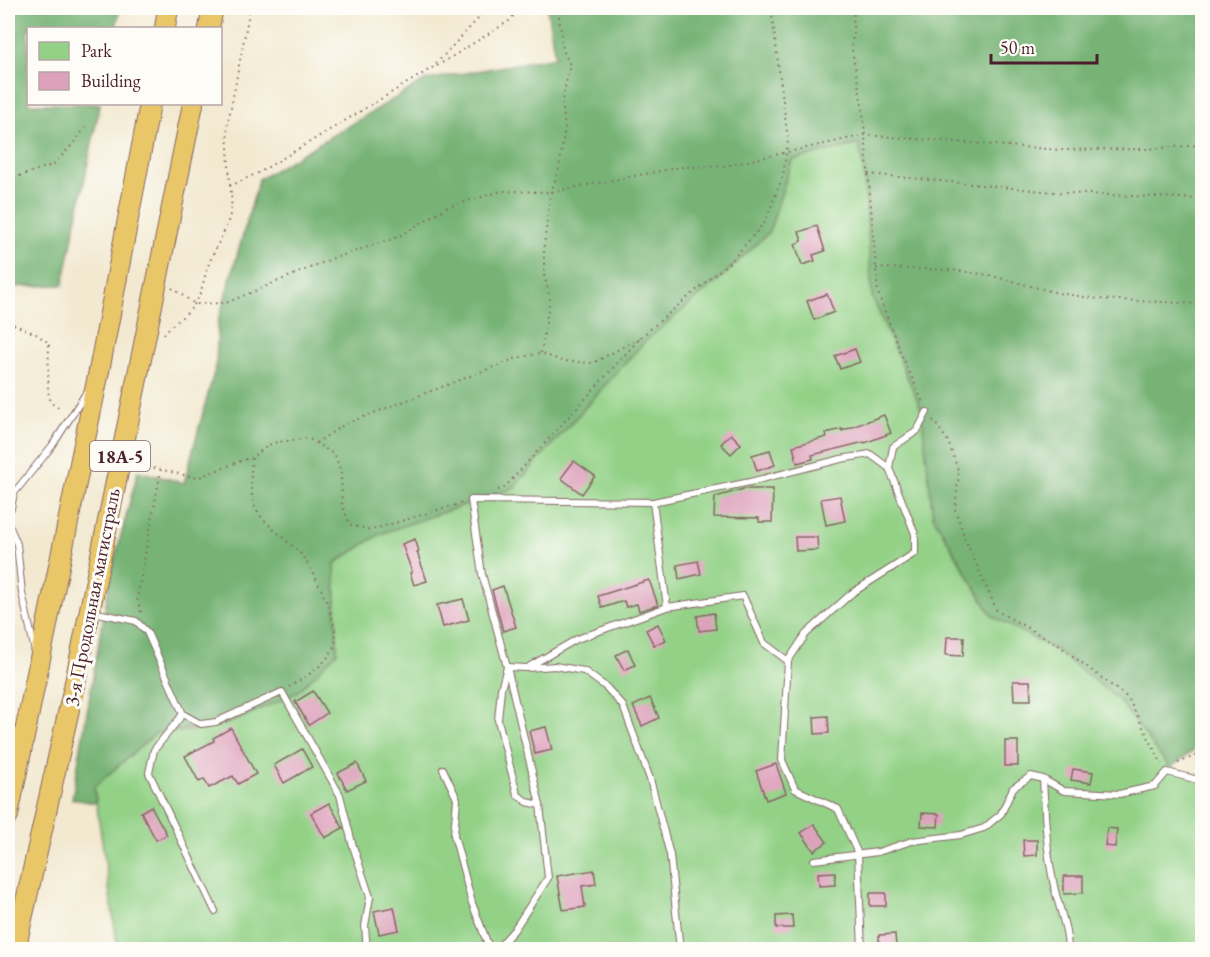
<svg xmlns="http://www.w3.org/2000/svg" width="1210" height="957" font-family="'EB Garamond',serif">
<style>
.green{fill:#93d187;stroke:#6e7859;stroke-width:1.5}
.forest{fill:#76b374;stroke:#606950;stroke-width:1.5}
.building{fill:#dea1bc}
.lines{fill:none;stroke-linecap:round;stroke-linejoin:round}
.service-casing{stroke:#856665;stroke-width:8}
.trunk-casing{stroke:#856665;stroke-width:22}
.path{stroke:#856665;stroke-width:2;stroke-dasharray:1.5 4.5;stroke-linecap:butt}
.service{stroke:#fff;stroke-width:6}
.trunk{stroke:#e9c769;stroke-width:20}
.labels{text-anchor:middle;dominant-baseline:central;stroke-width:6;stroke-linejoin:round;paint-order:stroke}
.shield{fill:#fdfcf7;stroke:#806168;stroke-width:1.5}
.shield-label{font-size:18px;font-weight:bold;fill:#4a1f2b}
.street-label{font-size:20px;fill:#4a1f2b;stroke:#fdfcf7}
</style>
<rect width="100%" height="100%" fill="#fdfcf7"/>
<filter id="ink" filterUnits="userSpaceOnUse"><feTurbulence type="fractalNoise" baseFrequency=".0167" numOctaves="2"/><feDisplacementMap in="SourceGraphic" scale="12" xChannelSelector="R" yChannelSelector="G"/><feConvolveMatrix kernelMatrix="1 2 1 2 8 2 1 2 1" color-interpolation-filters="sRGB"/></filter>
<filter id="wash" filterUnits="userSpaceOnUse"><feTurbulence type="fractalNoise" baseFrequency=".008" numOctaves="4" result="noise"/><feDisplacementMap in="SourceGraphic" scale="24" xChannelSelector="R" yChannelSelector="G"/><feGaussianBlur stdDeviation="1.35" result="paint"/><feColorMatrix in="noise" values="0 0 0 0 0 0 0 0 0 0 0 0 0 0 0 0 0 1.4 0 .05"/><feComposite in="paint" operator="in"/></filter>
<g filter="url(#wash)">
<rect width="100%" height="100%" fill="#f2e9d0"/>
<path class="green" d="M859,144L864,171L868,215L872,296L921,408L933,516L992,616L1056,650L1119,700L1170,768L1202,776V949H118L94,787L156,733L190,731L228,724L337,653L335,563L380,534L513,488L645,341L714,284L769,232L792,160Z"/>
<g class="forest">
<path d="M8,8H120L116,28H28V104H100L63,285L8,287Z"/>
<path d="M547,8H1202V744L1170,768L1119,700L1056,650L992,616L933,516L921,408L872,296L864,171L859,144L792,160L769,232L714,284L645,341L513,488L380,534L335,563L337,653L296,693L228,724L156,733L94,787L96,803L72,799L111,573L138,471L184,483L216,365L218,322L259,179L426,80L555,57Z"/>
</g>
<g id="blocks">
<g class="building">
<path d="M817,226L825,251L813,255L815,261L802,265L795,244L802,241L799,232Z"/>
<path d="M827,294L834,312L814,320L807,301Z"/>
<path d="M855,349L860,362L840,369L835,356Z"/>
<path d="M884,415L891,433L865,443L864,442L812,455L813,459L797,463L793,446L827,437L826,433L842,429V431Z"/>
<path d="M731,434L741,444L731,454L721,444Z"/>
<path d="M770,450L775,465L757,471L752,455Z"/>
<path d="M574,461L595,476L582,494L561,478Z"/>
<path d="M744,489H773L772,522H759V518L714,517L715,497Z"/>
<path d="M840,496L845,521L826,525L821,499Z"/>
<path d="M795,537H817L818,550L796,551Z"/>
<path d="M415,539L419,551L417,552L427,581L414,585L410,573L412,572L402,544Z"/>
<path d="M698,561L701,574L679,579L677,565Z"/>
<path d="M649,580L658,605L639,611L637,604L626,607L624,601L602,608L598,596Z"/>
<path d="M503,586L516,627L503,631L492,590Z"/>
<path d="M463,599L469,620L443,627L437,605Z"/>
<path d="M714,613L716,629L699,631L697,616Z"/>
<path d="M658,624L666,640L654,645L646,630Z"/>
<path d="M947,637H964L963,656L946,655Z"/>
<path d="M628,649L635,665L624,670L616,655Z"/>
<path d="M1013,681H1030L1031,700H1014Z"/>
<path d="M313,691L327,713L309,725L295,702Z"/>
<path d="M650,698L659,718L642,726L633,706Z"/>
<path d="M828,716L829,733L815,734L814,717Z"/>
<path d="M546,727L552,750L535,754L529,731Z"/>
<path d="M231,728L256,774L238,784L233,776L209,788L204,779L199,782L185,756L214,741L213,738Z"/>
<rect x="1005" y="741" width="13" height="25"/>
<path d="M302,749L312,767L284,783L274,765Z"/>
<path d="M357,763L366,781L347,790L338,773Z"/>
<path d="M776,764L786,793L766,800L756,771Z"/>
<path d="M1073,769L1093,772L1091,783L1071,780Z"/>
<path d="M329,803L343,828L325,838L311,813Z"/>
<path d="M151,806L167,835L156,840L141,812Z"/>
<path d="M922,813L939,814L938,827L921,826Z"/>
<path d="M814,824L827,842L814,851L801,833Z"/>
<path d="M1107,828L1117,829L1115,847L1105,846Z"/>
<path d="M1023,840H1037V855L1024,856Z"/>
<path d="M594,870L596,884L582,886L585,907L563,910L557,876Z"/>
<path d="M835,872V885L819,886L818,873Z"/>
<path d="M1064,876H1083V893L1064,894Z"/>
<rect x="870" y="893" width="16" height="13"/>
<path d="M394,907L399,930L379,934L374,911Z"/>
<path d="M792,915L793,928H776V916Z"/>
<path d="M895,934L896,947L879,948V935Z"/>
</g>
</g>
</g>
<g filter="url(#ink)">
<use href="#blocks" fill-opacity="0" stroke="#856665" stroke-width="1.5"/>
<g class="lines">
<defs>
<g id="service">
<path d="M889,468L893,447L917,431L927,412"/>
<path d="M653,502L667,607"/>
<path d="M11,508L14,493L52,446L88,390"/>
<path d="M8,523L17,544L22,593L35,651"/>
<path d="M93,612L136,621L147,632L183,714"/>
<path d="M530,666L577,639L667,607L743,596L764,643L788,661"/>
<path d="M443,769L457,799L454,835L472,903L490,950"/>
<path d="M1043,779C1045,813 1046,847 1053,881C1057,904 1068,926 1068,950"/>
<path d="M540,805L527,802L517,794L498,720L501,689L507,667L527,668L555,666L584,671L606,687L623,706L650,779L670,855L680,950"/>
<path d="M814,860L878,852L912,841L961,835L984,828L1001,814L1013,788L1031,776L1043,779L1064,791L1119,794L1155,786L1167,772L1202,781"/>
<path d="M215,911L149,773L154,750L183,714L201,724L216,722L282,692L340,795L352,843L370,897L365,926L367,950"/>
<path d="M496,950L514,930L548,878L540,805L507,667L482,574L471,500L653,502L750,482L841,459L870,454L889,468L915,534V553L852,593L806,634L788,661L782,760L795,789L838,809L858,854L862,950"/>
</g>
<g id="trunk">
<path d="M165,28L168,8"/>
<path d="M209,28L213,8"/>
<path d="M8,815L99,371L150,104"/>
<path d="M15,950L76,678L193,104"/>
</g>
</defs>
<use href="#service" class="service-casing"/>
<use href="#trunk" class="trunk-casing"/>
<g class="path">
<path d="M854,8L852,50L863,111L878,293L901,354L923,402"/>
<path d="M1176,8L1202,9"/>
<path d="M854,10L920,15L1063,8"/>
<path d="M437,66L509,21L520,8"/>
<path d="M868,174L1064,193L1202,199"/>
<path d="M8,180L54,164L72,145L88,124"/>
<path d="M230,185L227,128L250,8"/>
<path d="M876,268L953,270L988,275L1058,293L1099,299L1202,304"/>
<path d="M172,288L195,304L226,303L331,259L398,237L447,207L502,191L551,192L681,167L725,166L865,135L1061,150L1145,149L1202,145"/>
<path d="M8,322L36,334L49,343L48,391L51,403L62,410"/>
<path d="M164,334C172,323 186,316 194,305C203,292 204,275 210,261C222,232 236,219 230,186L260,172L432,68L488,8"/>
<path d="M541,353L550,298L544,275V245L548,212L551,192L559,169L565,128L562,101L570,65L563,50L558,8"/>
<path d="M933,420L948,441L959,473L955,509L965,539L997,611L1057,644L1128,698L1162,764"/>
<path d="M316,443L345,424L517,358L541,353L562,361L593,363L640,338"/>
<path d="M136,464L197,478L251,457"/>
<path d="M498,490L505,487L642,336L732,260L765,222L783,176L788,140L771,8"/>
<path d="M141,612L137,598L161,470"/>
<path d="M289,687C306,676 328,665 335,644C341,627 312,565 299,552C289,542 259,519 255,507C249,491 251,473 252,457L272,443L308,438L335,455L341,472L342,504L350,525L371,530L462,503"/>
<path d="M1178,763L1202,753"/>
</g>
<use href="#service" class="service"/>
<use href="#trunk" class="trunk"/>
</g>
</g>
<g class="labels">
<rect class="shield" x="90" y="441" width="60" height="30" rx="4.5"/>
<g class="shield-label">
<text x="120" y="456">18А-5</text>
</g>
<g class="street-label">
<text transform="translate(92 597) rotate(-79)">3-я Продольная магистраль</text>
</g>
</g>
<rect width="1210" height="957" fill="none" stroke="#fdfcf7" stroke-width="30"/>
<rect x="27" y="27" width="195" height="78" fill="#fdfcf7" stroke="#b5a4a5" stroke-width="1.5"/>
<rect x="39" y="42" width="30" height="18" fill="#93d187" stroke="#b5a4a5" stroke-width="1.5"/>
<text x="81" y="57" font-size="18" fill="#4a1f2b">Park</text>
<rect x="39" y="72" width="30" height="18" fill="#dea1bc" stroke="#b5a4a5" stroke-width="1.5"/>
<text x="81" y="87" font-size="18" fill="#4a1f2b">Building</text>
<path d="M991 54v9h106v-9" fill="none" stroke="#4a1f2b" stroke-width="3"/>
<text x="1000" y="54" font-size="18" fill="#4a1f2b" stroke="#fdfcf7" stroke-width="4.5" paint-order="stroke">50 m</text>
</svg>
